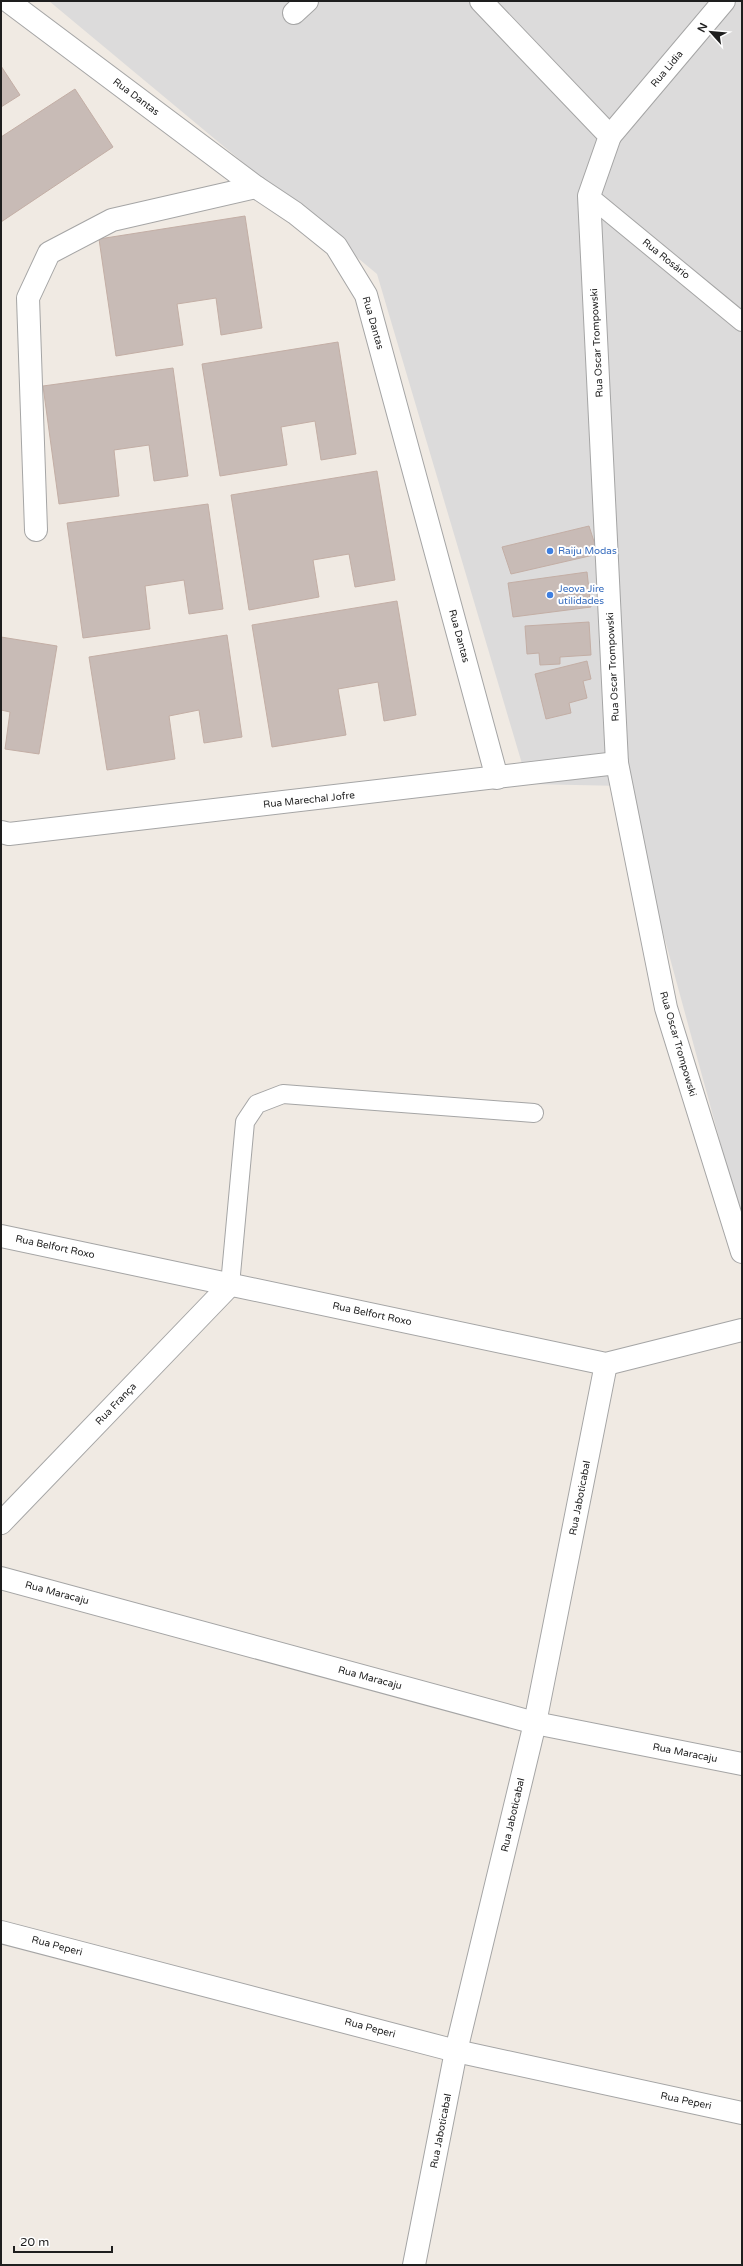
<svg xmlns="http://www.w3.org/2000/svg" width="743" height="2266" font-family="'Varela Round',sans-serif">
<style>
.residential{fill:#dcdbdb}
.building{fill:#c8bbb6;stroke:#c3aea5}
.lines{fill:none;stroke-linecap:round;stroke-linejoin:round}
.lane-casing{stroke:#a5a5a5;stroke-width:20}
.street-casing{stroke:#a5a5a5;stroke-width:24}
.lane{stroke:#fff;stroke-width:18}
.street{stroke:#fff;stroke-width:22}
.shop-dot{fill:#3f7fe0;stroke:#fff;stroke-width:1.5}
.labels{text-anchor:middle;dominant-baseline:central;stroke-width:4;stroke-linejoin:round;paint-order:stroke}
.street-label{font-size:10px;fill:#1e1e1e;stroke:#fff}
.shop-label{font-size:10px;fill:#366cbe;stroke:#fff;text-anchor:start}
</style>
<rect width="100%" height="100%" fill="#f0eae3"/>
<path class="residential" d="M49,1H742V1222L623,786L528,784L377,274Z"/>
<g class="building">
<path d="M1,66L20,95L1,107Z"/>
<path d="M75,89L113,147L1,222V137Z"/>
<path d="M245,216L262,328L221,335L216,298L177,304L183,345L116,356L99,239Z"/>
<path d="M338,342L356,454L321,460L315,421L281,427L287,465L220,476L202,364Z"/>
<path d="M173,368L188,476L154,481L149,445L114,450L119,496L59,504L43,386Z"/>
<path d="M377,471L395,580L355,587L349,554L313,560L319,597L249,610L231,495Z"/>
<path d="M208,504L223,609L189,614L184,580L145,586L150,629L83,638L67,523Z"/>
<path d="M589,526L598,554L511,574L502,547Z"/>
<path d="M587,572L591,607L513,617L508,583Z"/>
<path d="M397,601L416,715L384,721L378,682L338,689L346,735L272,747L252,625Z"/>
<path d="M589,622L591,655L560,657V664L540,665L539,653L527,654L525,626Z"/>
<path d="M227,635L242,737L204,743L199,710L169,716L175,759L107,770L89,657Z"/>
<path d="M1,637L57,646L39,754L5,749L10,712L1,710Z"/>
<path d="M587,661L591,679L583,681L587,698L569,703L571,713L546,719L535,674Z"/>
</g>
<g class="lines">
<defs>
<g id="lane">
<path d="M589,196L742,322"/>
<path d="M230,1285L245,1122L257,1104L283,1094L534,1113"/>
</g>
<g id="street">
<path d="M8,1L256,187L295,213L336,246L366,295L497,778"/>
<path d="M481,1L610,136L589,196L617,763L666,1008L742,1252"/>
<path d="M294,13L307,1"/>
<path d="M610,136L724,1"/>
<path d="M36,530L28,298L49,253L112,220L256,187"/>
<path d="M1,832L9,834L617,763"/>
<path d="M1,1236L606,1364L742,1330"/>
<path d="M1,1523L230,1285"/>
<path d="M1,1578L535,1723L742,1764"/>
<path d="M1,1932L456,2051L742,2113"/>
<path d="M414,2265L456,2051L535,1723L606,1364"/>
</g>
</defs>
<use href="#lane" class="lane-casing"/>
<use href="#street" class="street-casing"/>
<use href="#lane" class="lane"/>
<use href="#street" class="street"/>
</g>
<g class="shop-dot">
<circle cx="550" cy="551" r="4"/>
<circle cx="550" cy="595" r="4"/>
</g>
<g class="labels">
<g class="street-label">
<text transform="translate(667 69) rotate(-50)">Rua Lidia</text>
<text transform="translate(136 97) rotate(37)">Rua Dantas</text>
<text transform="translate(666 259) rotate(39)">Rua Rosário</text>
<text transform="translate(373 323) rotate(74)">Rua Dantas</text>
<text transform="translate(597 343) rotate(-93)">Rua Oscar Trompowski</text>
<text transform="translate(459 636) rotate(75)">Rua Dantas</text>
<text transform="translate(613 667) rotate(-93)">Rua Oscar Trompowski</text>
<text transform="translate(309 800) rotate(-6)">Rua Marechal Jofre</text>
<text transform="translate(678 1044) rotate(74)">Rua Oscar Trompowski</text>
<text transform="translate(55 1247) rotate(12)">Rua Belfort Roxo</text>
<text transform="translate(372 1314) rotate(12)">Rua Belfort Roxo</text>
<text transform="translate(116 1404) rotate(-46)">Rua França</text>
<text transform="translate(580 1498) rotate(-79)">Rua Jaboticabal</text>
<text transform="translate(57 1593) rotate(15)">Rua Maracaju</text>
<text transform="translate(370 1678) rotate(15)">Rua Maracaju</text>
<text transform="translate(685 1753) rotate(11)">Rua Maracaju</text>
<text transform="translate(513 1815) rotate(-77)">Rua Jaboticabal</text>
<text transform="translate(57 1946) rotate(15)">Rua Peperi</text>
<text transform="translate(370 2028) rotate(15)">Rua Peperi</text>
<text transform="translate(686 2101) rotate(12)">Rua Peperi</text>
<text transform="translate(441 2131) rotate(-79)">Rua Jaboticabal</text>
</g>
<g class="shop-label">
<text x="558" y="551">Raiju Modas</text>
<text x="558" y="589">Jeova Jire<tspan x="558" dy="12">utilidades</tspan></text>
</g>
</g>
<rect width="743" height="2266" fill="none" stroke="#1e1e1e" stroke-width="4"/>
<g transform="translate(711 32) rotate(297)" stroke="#ffffff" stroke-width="3" paint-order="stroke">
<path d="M0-3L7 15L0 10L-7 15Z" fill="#1e1e1e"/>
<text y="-6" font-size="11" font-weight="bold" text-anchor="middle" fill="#1e1e1e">N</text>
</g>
<path d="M14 2246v6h98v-6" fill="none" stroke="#1e1e1e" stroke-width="2"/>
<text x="20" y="2246" font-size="12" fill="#1e1e1e" stroke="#ffffff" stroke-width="3" paint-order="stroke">20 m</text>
</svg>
